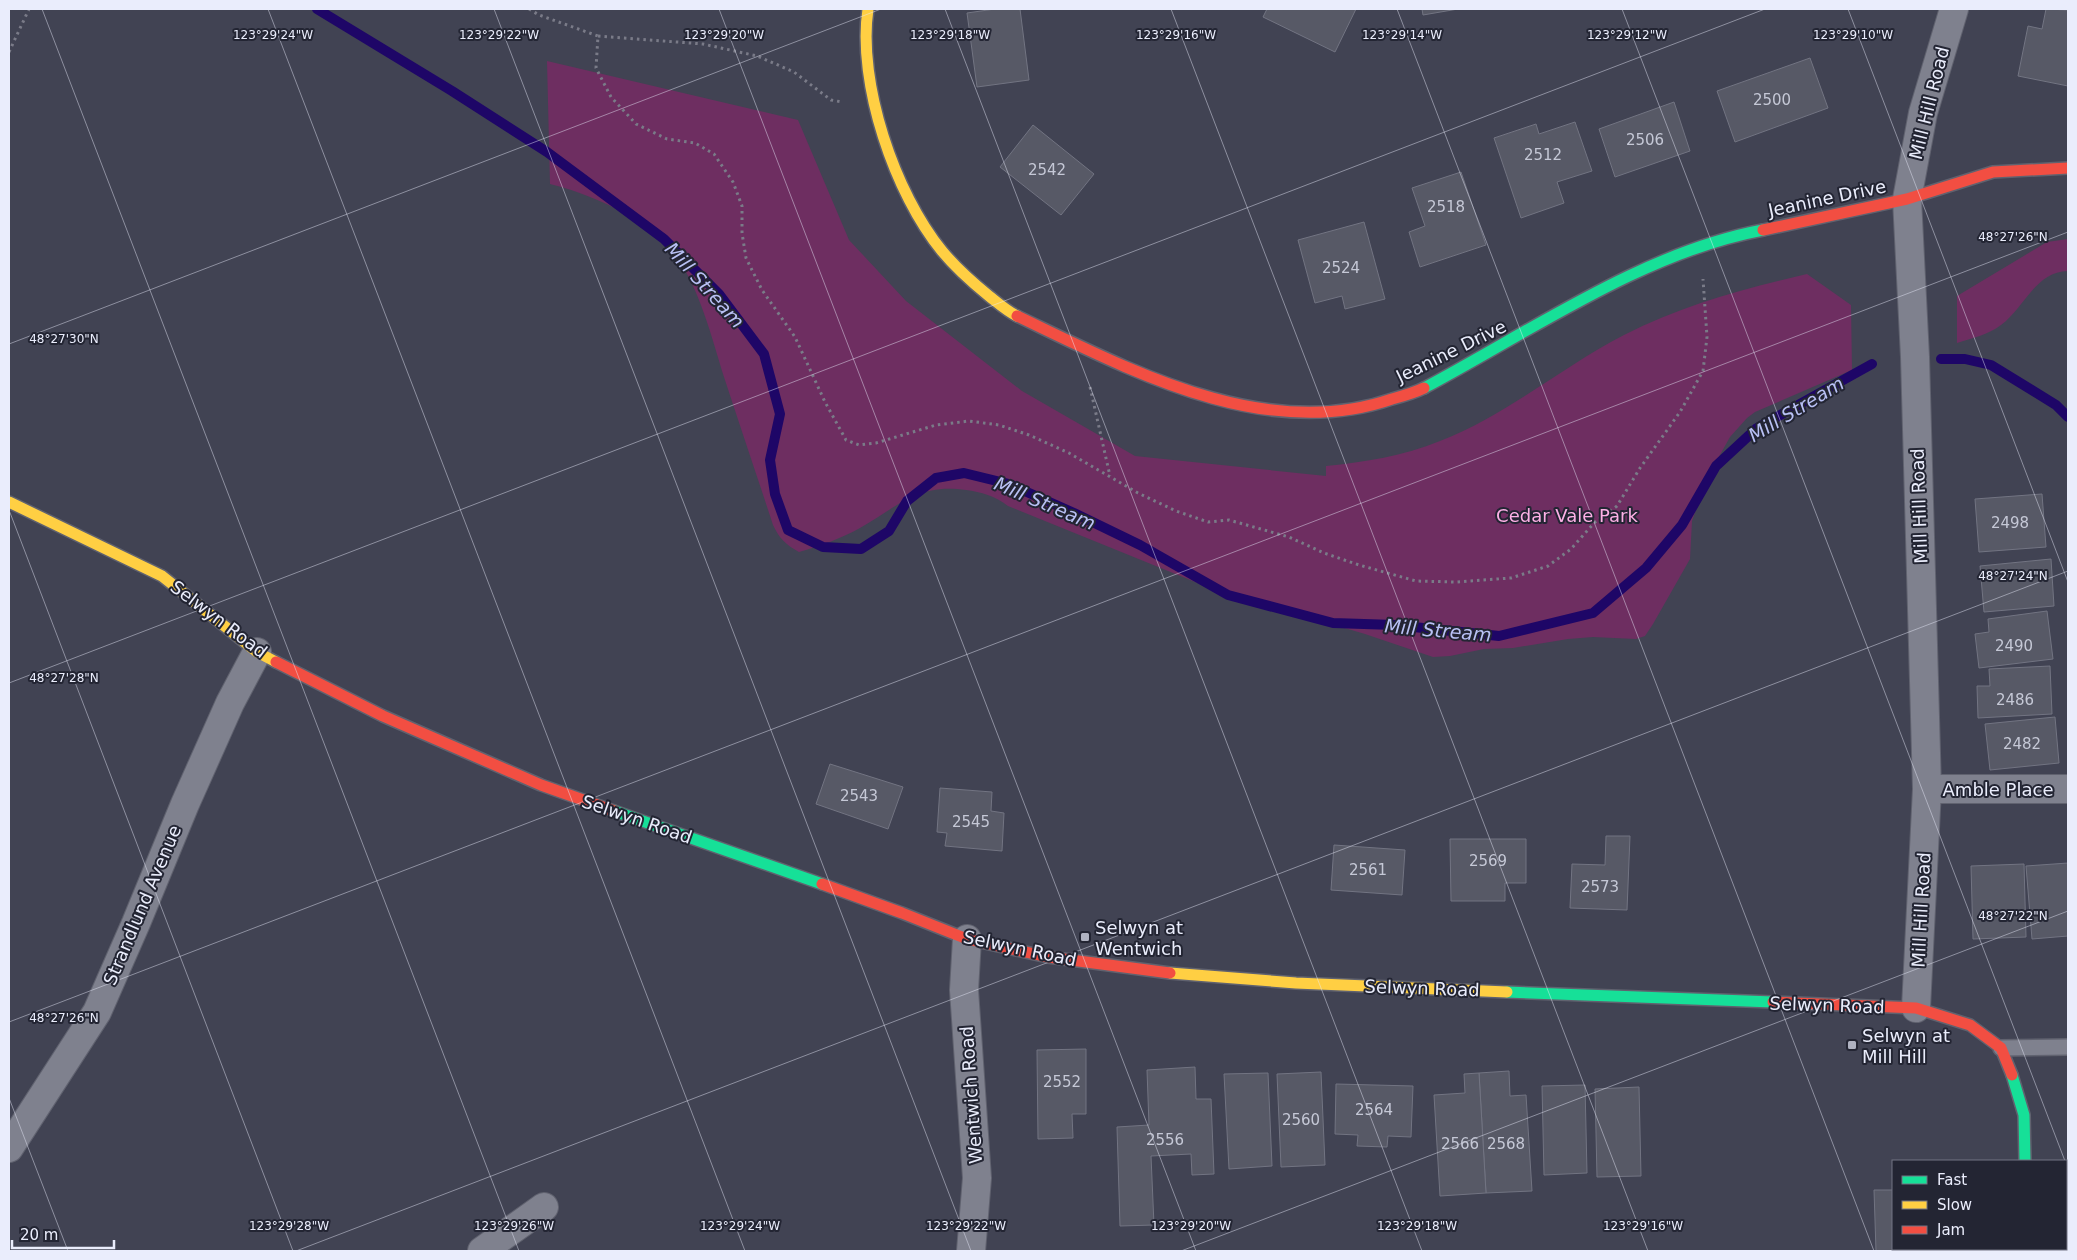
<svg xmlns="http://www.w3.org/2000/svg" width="2077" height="1260" font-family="'DejaVu Sans',sans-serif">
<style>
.green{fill:#6e2e61}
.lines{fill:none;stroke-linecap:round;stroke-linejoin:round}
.stream{stroke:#1e0667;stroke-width:10}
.building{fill:#575966;stroke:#727482}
.lane-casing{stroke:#60626f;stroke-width:18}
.street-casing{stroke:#60626f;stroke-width:30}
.fast-casing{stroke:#60626f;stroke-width:14}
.slow-casing{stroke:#60626f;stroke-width:14}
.jam-casing{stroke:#60626f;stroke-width:14}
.path{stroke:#7a7b88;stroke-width:3;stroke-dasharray:2.5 4;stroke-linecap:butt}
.lane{stroke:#7f818e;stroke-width:15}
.street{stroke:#7f818e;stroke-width:28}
.fast{stroke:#16e098;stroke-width:11}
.slow{stroke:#ffcf43;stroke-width:11}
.jam{stroke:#f24e42;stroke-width:11}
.ticks{fill:none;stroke:#eaedfc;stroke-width:1;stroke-opacity:0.45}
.poi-dot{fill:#afb2c1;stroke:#232533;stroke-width:2}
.labels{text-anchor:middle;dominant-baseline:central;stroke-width:4;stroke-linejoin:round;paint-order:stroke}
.number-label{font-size:15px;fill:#c5c8d6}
.street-label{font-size:18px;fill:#eaedfc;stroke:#232533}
.park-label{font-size:18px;fill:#fdb0e6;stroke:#232533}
.poi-label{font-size:18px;fill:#eaedfc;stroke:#232533;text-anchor:start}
.water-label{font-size:19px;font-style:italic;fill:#b9c1f5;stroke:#232533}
.ticks-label{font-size:12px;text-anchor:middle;fill:#eaedfc;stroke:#232533;stroke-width:4;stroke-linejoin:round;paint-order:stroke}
</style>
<rect width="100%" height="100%" fill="#414353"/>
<g class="green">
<path d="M547,61L798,120L849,240L906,301L1022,391L1135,456L1326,476V466C1365,462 1403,456 1440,441C1505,416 1562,367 1624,335C1683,305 1743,289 1807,274L1851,305L1852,370L1755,412L1747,418L1730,437L1707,478L1692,521L1690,559L1653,624L1645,636L1636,639L1593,637L1568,639L1513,648L1484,649L1450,656L1433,657L1365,634L1260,603L1221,595L1215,590L1008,506C995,496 981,492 966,490C917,483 899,506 860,528C840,539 820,546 799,552C786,545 779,538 773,525C757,476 740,426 724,377C710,332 697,277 665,242C641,216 584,192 550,184Z"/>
<path d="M2068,239V271C2035,272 2025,307 2001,325C1988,335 1972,338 1957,343V296L2047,242Z"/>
</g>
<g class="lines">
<g class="stream">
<path d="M317,9L452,91L547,152L664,239L719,294L764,354L780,414L770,460L775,494L788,530L823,547L861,549L889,531L907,501L936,478L964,473L1009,484L1074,513L1140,545L1228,595L1333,623L1395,625L1499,636L1593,613L1646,568L1682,525L1716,466L1757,428L1872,364"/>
<path d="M1941,359H1965L1991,365L2056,405L2068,417"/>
</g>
</g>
<g class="building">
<path d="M995,9H1020L1029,80L977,87L967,13Z"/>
<path d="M1267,9H1356L1335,52L1263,17Z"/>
<path d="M1422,9H1458L1423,15Z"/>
<path d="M2046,9L2068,10V86L2018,76L2028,26L2042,29Z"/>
<path d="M1810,58L1828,108L1735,142L1717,91Z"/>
<path d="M1674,102L1690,151L1615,177L1599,129Z"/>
<path d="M1575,122L1592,171L1557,182L1564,203L1521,218L1494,138L1536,124L1539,134Z"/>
<path d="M1033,125L1094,174L1061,215L1000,167Z"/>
<path d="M1461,172L1486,245L1420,267L1409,232L1425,226L1412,188Z"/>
<path d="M1364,222L1385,299L1345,309L1342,296L1315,303L1298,240Z"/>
<path d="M2042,494L2046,547L1979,552L1975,499Z"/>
<path d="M2051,559L2054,606L1984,612L1980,566Z"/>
<path d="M2047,611L2053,659L1979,668L1975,634L1989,632L1988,619Z"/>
<path d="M2050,666L2052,714L1978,718L1977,686H1990L1989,669Z"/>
<path d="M2055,717L2059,763L1990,770L1985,724Z"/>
<path d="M830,764L903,787L888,829L816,804Z"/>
<path d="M940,788L992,792L991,811L1004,813L1002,851L945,846L947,833L937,832Z"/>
<path d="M1606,836H1630L1627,910L1570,908L1572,864L1605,865Z"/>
<path d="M1450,839H1526V883H1505V901H1451Z"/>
<path d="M1334,845L1405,850L1402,895L1331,890Z"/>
<path d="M2068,863V936L2032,939L2026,866Z"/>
<path d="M2024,864L2026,937L1973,939L1971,866Z"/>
<path d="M1086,1049V1114H1072L1073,1138L1038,1139L1037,1050Z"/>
<path d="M1195,1067L1196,1099H1211L1214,1174L1192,1175L1191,1154L1151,1156L1154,1225L1120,1226L1117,1127L1149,1125L1147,1070Z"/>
<path d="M1509,1071L1510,1096L1526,1095L1532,1191L1486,1193L1479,1073Z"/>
<path d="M1321,1072L1325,1165L1281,1167L1277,1074Z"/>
<path d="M1268,1073L1272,1166L1229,1169L1224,1074Z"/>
<path d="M1479,1073L1486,1193L1440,1196L1434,1095L1465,1093L1464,1074Z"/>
<path d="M1336,1084L1413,1086L1411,1137L1388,1136L1387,1147L1357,1146L1358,1135L1335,1134Z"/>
<path d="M1585,1085L1587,1173L1544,1175L1542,1086Z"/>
<path d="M1639,1087L1641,1176L1597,1177L1595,1089Z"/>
<path d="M1874,1190H1893V1249H1944V1251H1876Z"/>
</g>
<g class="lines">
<defs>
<path id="lane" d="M2001,1048L2068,1047"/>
<g id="street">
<path d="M1927,789H2068"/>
<path d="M967,939L964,990L977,1178L971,1251"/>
<path d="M1916,1008L1927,789L1915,357L1907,199L1923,113L1954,9"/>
<path d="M9,1148L97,1012L136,923L185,804L230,703L257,652"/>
<path d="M2026,1249V1251"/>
<path d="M482,1251L544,1207"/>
</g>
<g id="fast">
<path d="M1424,388C1531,331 1644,252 1763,230"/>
<path d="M614,811L822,884"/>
<path d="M1507,992L1773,1002"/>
<path d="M2012,1075L2024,1115L2025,1161"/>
</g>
<g id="slow">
<path d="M868,9C857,83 895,194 942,251C956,268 973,283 989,296C998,303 1007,311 1017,316"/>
<path d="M9,502L162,576L257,652L276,662"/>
<path d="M1170,973L1296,983L1507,992"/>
</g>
<g id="jam">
<path d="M1763,230L1907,199L1993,172L2068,168"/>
<path d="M1017,316C1130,370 1265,443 1392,399C1403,396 1414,393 1424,388"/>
<path d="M276,662L383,716L541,785L614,811"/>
<path d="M822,884L902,913L967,939L1048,957L1170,973"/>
<path d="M1773,1002L1916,1008L1970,1025L2001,1048L2012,1075"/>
</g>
</defs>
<use href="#lane" class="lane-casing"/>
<use href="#street" class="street-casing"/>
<use href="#fast" class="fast-casing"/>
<use href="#slow" class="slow-casing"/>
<use href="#jam" class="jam-casing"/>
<g class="path">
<path d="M529,9L539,15L598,36L596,68L611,97L636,124L667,139L695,143L714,154L733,182L742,206V233L746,258L762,290L795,337L825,402L846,440L859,445L876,443L936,425L969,421L999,425L1029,435L1069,453L1138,493L1176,511L1208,522L1229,520L1289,537L1324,553L1359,565L1416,581L1456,582L1511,578L1548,566L1571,549L1595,522L1617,506L1640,468L1680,412L1703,371L1707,337L1703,279"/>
<path d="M598,36L703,44L757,56L794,72L831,100L842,102"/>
<path d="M9,52L29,9"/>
<path d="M1090,387L1110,476"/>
</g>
<use href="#lane" class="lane"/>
<use href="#street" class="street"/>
<use href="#fast" class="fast"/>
<use href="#slow" class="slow"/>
<use href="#jam" class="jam"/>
</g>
<path class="ticks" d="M42,9L519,1251M268,9L745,1251M494,9L971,1251M719,9L1196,1251M945,9L1422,1251M1171,9L1648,1251M1397,9L1874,1251M1622,9L2065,1161M1848,9L2068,582M9,344L881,9M9,510L293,1251M9,683L1765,9M9,1022L2068,232M9,1098L68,1251M2066,1164L2068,1170M296,1251L2068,571M1181,1251L2068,911M2065,1251L2068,1250"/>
<g class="poi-dot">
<rect x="1080" y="932" width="10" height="10" rx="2.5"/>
<rect x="1847" y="1040" width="10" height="10" rx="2.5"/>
</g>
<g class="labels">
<g class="number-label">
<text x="1772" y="100">2500</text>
<text x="1645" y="140">2506</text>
<text x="1543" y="155">2512</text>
<text x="1047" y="170">2542</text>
<text x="1446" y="207">2518</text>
<text x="1341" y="268">2524</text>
<text x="2010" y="523">2498</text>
<text x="2014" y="646">2490</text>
<text x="2015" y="700">2486</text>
<text x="2022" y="744">2482</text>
<text x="859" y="796">2543</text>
<text x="971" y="822">2545</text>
<text x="1488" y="861">2569</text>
<text x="1368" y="870">2561</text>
<text x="1600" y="887">2573</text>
<text x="1062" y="1082">2552</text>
<text x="1374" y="1110">2564</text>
<text x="1301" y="1120">2560</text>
<text x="1165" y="1140">2556</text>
<text x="1460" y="1144">2566</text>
<text x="1506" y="1144">2568</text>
</g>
<g class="street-label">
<text transform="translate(1929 103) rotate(-76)">Mill Hill Road</text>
<text transform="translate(1827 198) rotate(-12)">Jeanine Drive</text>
<text transform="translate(1451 351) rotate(-26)">Jeanine Drive</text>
<text transform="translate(1919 506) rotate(-92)">Mill Hill Road</text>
<text transform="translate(219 619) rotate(37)">Selwyn Road</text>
<text x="1998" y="789">Amble Place</text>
<text transform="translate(637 819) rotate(19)">Selwyn Road</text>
<text transform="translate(142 905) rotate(-67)">Strandlund Avenue</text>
<text transform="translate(1921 910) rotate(-87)">Mill Hill Road</text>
<text transform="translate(1020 948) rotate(12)">Selwyn Road</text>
<text transform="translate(1422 988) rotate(2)">Selwyn Road</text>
<text transform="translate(1827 1005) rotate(2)">Selwyn Road</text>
<text transform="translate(971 1095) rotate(-94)">Wentwich Road</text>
</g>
<g class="park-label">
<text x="1567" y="515">Cedar Vale Park</text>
</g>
<g class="poi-label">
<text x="1095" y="927">Selwyn at<tspan x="1095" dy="21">Wentwich</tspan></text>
<text x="1862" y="1035">Selwyn at<tspan x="1862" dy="21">Mill Hill</tspan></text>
</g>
<g class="water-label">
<text transform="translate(705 285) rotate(48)">Mill Stream</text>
<text transform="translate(1796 409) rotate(-31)">Mill Stream</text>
<text transform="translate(1045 503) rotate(23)">Mill Stream</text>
<text transform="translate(1438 630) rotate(5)">Mill Stream</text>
</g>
</g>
<g class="ticks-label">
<text x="273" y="39">123°29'24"W</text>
<text x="499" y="39">123°29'22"W</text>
<text x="724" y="39">123°29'20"W</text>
<text x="950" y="39">123°29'18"W</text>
<text x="1176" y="39">123°29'16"W</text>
<text x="1402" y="39">123°29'14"W</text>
<text x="1627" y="39">123°29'12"W</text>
<text x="1853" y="39">123°29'10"W</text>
<text x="2013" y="241">48°27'26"N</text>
<text x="64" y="343">48°27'30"N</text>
<text x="2013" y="580">48°27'24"N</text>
<text x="64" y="682">48°27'28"N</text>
<text x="2013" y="920">48°27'22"N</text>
<text x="64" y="1022">48°27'26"N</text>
<text x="289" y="1230">123°29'28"W</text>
<text x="514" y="1230">123°29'26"W</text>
<text x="740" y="1230">123°29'24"W</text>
<text x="966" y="1230">123°29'22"W</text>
<text x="1191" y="1230">123°29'20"W</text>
<text x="1417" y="1230">123°29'18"W</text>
<text x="1643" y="1230">123°29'16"W</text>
</g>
<rect width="2077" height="1260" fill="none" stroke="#eaedfc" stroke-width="20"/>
<rect x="1892" y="1160" width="175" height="90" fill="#232533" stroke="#737583"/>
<rect x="1902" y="1176" width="25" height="8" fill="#16e098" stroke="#737583"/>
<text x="1937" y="1185" font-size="15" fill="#eaedfc">Fast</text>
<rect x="1902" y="1201" width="25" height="8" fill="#ffcf43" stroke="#737583"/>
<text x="1937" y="1210" font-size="15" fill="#eaedfc">Slow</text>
<rect x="1902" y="1226" width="25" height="8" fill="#f24e42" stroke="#737583"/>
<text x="1937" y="1235" font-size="15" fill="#eaedfc">Jam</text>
<path d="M12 1240v8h102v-8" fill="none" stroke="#eaedfc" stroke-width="2.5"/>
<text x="20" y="1240" font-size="15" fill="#eaedfc" stroke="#232533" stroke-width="4" paint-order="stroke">20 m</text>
</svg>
